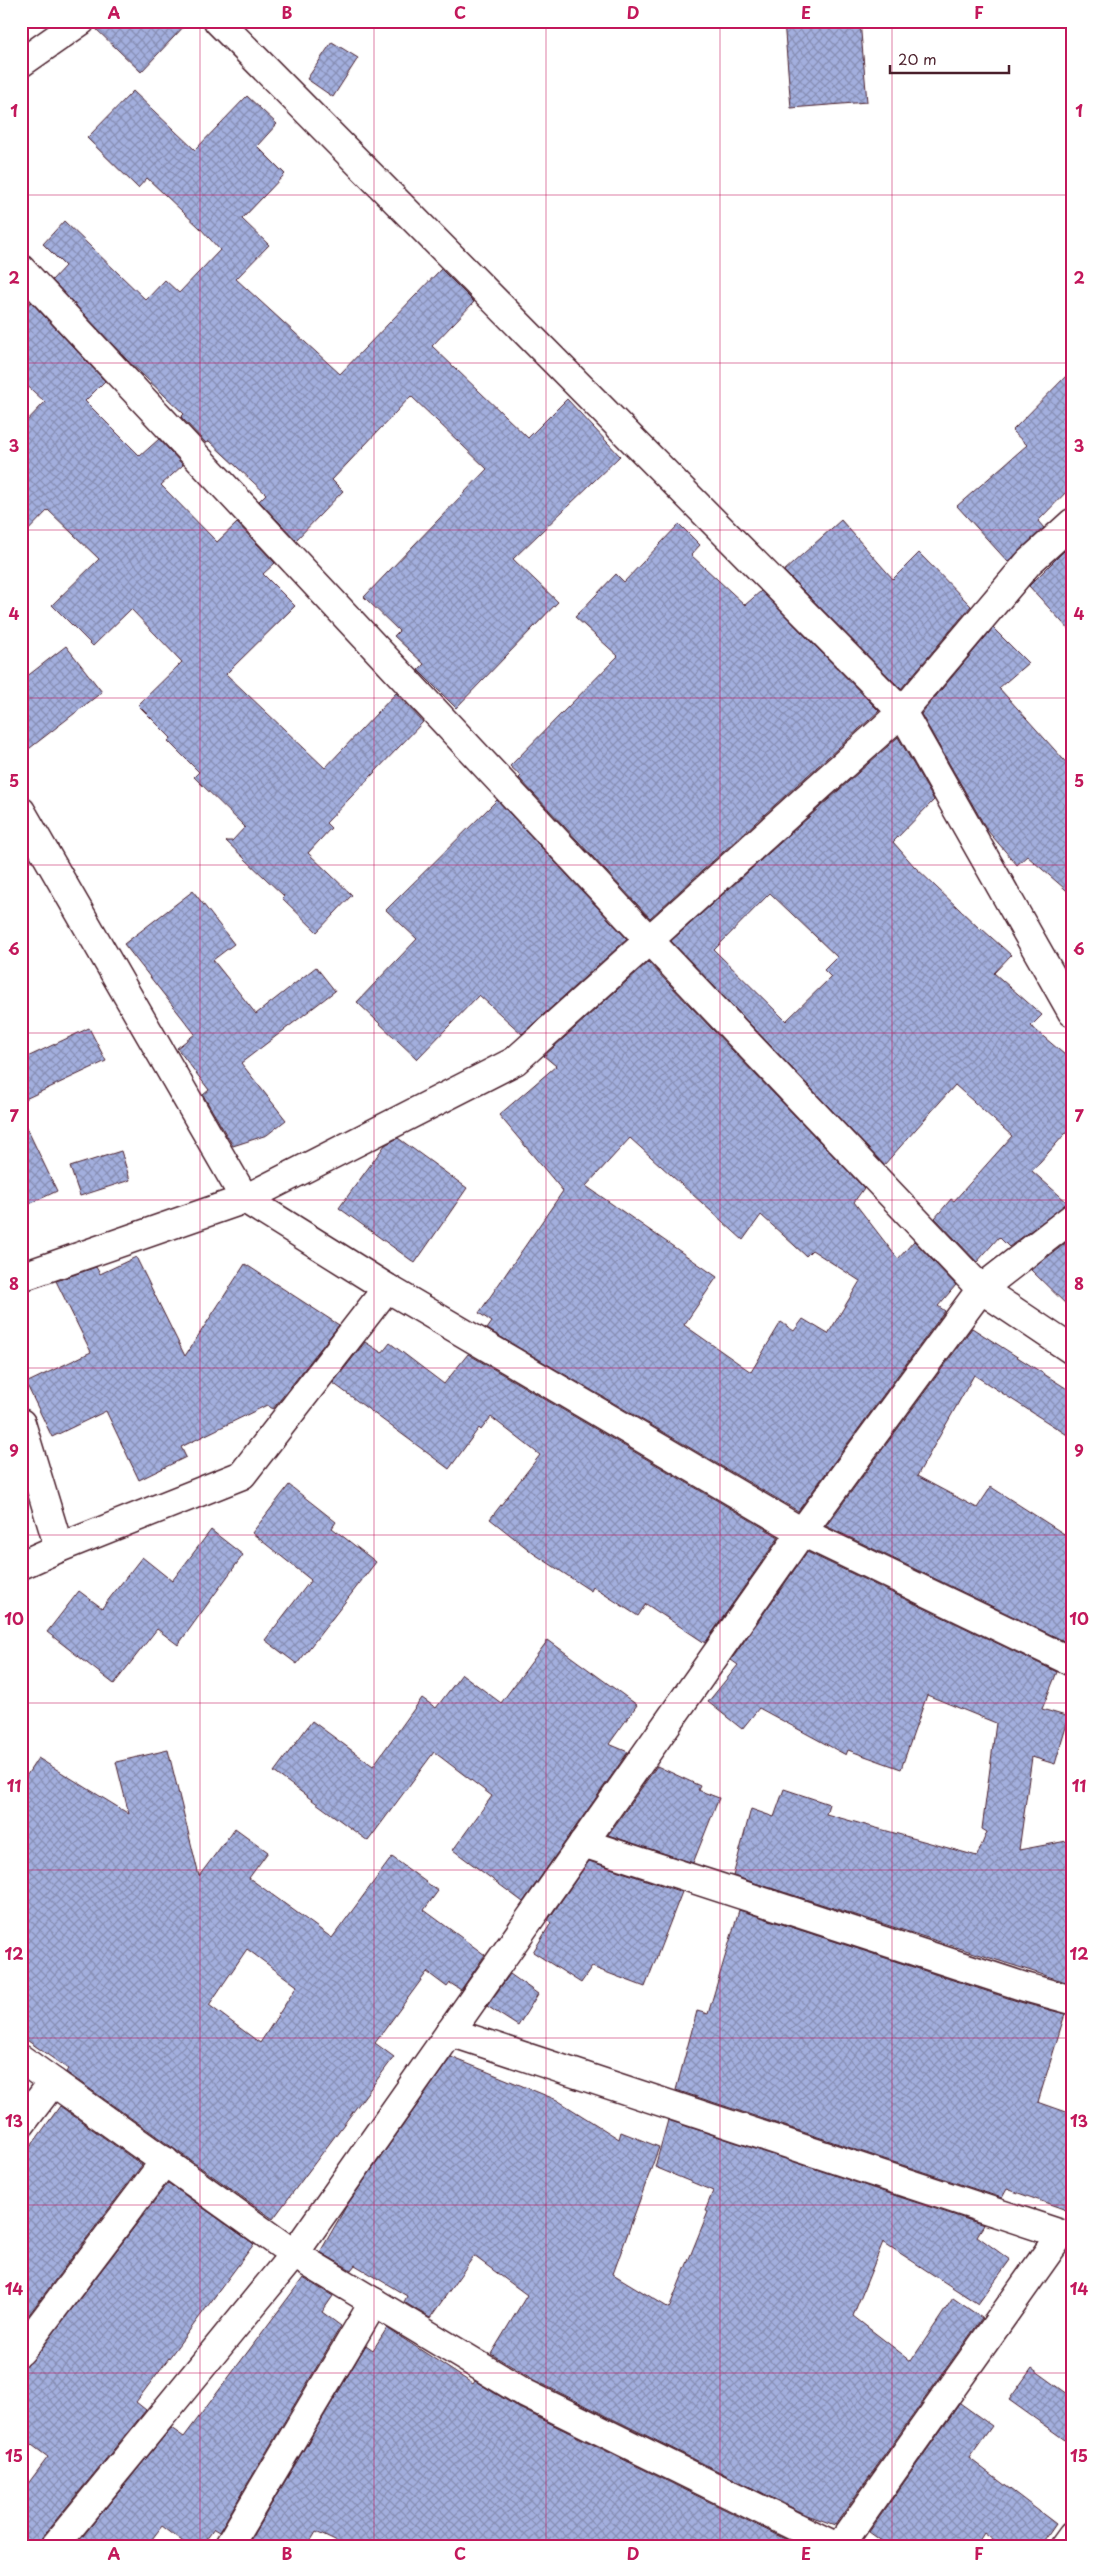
<svg xmlns="http://www.w3.org/2000/svg" width="1093" height="2568" font-family="'Playpen Sans',sans-serif">
<style>
.building{fill:url(#building-cross-hatch);stroke:#4a1f2b;fill-rule:evenodd}
.lines{fill:none;stroke-linecap:round;stroke-linejoin:round}
.minor-casing{stroke:#4a1f2b;stroke-width:31}
.minor{stroke:#fff;stroke-width:28}
.grid{fill:none;stroke:#c2185b;stroke-width:1;stroke-opacity:0.55}
.neatline{fill:none;stroke:#c2185b;stroke-width:2}
.grid-label{font-size:16px;text-anchor:middle;font-weight:bold;fill:#c2185b}
</style>
<defs>
<pattern id="building-cross-hatch" width="8" height="8" patternUnits="userSpaceOnUse" patternTransform="scale(1.25)"><rect width="8" height="8" fill="#a3afde"/><path d="M0 0l8 8M0 8l8-8" fill="none" stroke="#878eb4"/></pattern>
</defs>
<rect width="100%" height="100%" fill="#fff"/>
<filter id="ink" filterUnits="userSpaceOnUse"><feTurbulence type="fractalNoise" baseFrequency=".02" numOctaves="2"/><feDisplacementMap in="SourceGraphic" scale="10" xChannelSelector="R" yChannelSelector="G"/><feConvolveMatrix kernelMatrix="1 2 1 2 8 2 1 2 1" color-interpolation-filters="sRGB"/></filter>
<g filter="url(#ink)">
<g class="building">
<path d="M96,21H189L141,72L95,28Z"/>
<path d="M784,21H860L867,102L791,108Z"/>
<path d="M332,42L358,58L333,97L307,79Z"/>
<path d="M133,91L195,150L247,96L277,124L257,146L285,174L242,219L269,245L236,279L340,374L441,269L474,302L432,346L528,438L567,399L620,456L513,559L558,602L456,708L418,670L424,664L394,636L399,631L364,597L487,469L411,396L332,480L343,491L296,540L259,501L266,494L209,441L206,443L181,417L184,414L126,359L52,280L65,266L43,244L64,221L146,300L165,280L179,293L220,250L200,228L147,178L138,188L87,138Z"/>
<path d="M31,302L105,381L85,401L140,456L159,439L183,465L161,485L217,542L237,523L275,563L263,574L295,606L226,674L325,768L396,693L423,722L326,823L331,828L308,853L352,895L317,932L282,898L284,896L226,841H232L245,827L194,777L199,772L168,741L171,738L138,705L182,662L131,609L93,646L52,605L99,559L48,510L21,538V427L45,402L21,380V313Z"/>
<path d="M1072,370V486L1038,521L1044,528L1008,562L957,506L1027,445L1012,431Z"/>
<path d="M841,520L893,579L919,553L971,606L901,689L784,571Z"/>
<path d="M679,524L700,545L691,555L745,605L761,591L879,711L650,918L519,778L521,776L510,766L618,656L575,617L616,574L624,582Z"/>
<path d="M1064,551L1072,560V633L1029,586Z"/>
<path d="M993,628L1028,663L999,688L1072,769V895L1027,856L1017,865L987,830L921,714Z"/>
<path d="M66,646L102,692L21,755V681Z"/>
<path d="M898,737L934,800L893,842L914,866L981,930L982,929L1011,955L994,973L1042,1015L1031,1026L1072,1061V1126L1032,1171L1068,1203L1009,1247L999,1237L977,1262L935,1218L951,1199L954,1201L1012,1136L955,1085L884,1165L671,941ZM770,893L837,957L824,970L831,977L786,1021L714,950Z"/>
<path d="M497,800L627,939L522,1034L479,995L417,1059L357,1002L417,939L386,910Z"/>
<path d="M193,891L234,944L213,960L256,1014L316,967L335,991L241,1063L286,1120L267,1135L233,1146L203,1095L209,1090L177,1048L195,1034L124,944Z"/>
<path d="M648,962L864,1188L854,1202L898,1259L914,1241L956,1285L938,1306L945,1311L798,1511L487,1329L492,1322L479,1313L563,1191L499,1115L556,1066L544,1056ZM630,1138L743,1240L761,1215L806,1256L812,1250L860,1281L828,1334L803,1319L794,1331L781,1322L751,1372L684,1325L717,1277L586,1186Z"/>
<path d="M89,1028L106,1061L21,1101V1060Z"/>
<path d="M21,1116L57,1191L21,1208Z"/>
<path d="M398,1138L467,1188L415,1263L339,1208L385,1145Z"/>
<path d="M121,1151L130,1180L80,1196L70,1167Z"/>
<path d="M1072,1238V1310L1031,1270Z"/>
<path d="M136,1257L185,1356L245,1264L339,1325L273,1409L267,1405L181,1447L186,1457L139,1480L106,1411L52,1437L26,1383L91,1352L56,1281L96,1267L100,1274Z"/>
<path d="M972,1328L1072,1392V1438L974,1375L917,1476L977,1508L991,1487L1072,1539V1634L1068,1643L826,1526Z"/>
<path d="M365,1342L382,1353L390,1343L444,1384L468,1354L779,1537L705,1643L646,1604L638,1616L593,1587L591,1591L533,1553L490,1519L540,1455L491,1417L481,1430L479,1428L449,1469L333,1383Z"/>
<path d="M289,1485L336,1522L332,1528L376,1562L297,1664L265,1640L311,1580L252,1533Z"/>
<path d="M211,1530L243,1555L178,1645L157,1629L114,1684L47,1632L79,1591L102,1608L142,1557L172,1581Z"/>
<path d="M807,1552L1057,1672L1042,1709L1069,1717L1055,1764L1032,1757L1019,1850L1072,1840V1984L733,1876L751,1809L774,1817L784,1789L829,1804L826,1814L977,1856L987,1832L982,1829L996,1723L927,1695L901,1769L848,1750L846,1755L759,1708L742,1729L708,1702L738,1665L731,1660Z"/>
<path d="M548,1640L637,1705L609,1744L628,1752L523,1902L453,1850L492,1796L434,1752L368,1841L274,1772L312,1721L373,1766L422,1698L436,1708L462,1674L501,1703Z"/>
<path d="M168,1750L199,1876L235,1828L268,1852L249,1878L332,1938L392,1857L438,1891L424,1910L485,1955L461,1990L450,1983L447,1987L427,1972L375,2043L394,2057L273,2219L66,2072L68,2069L21,2036V1784L38,1758L129,1814L116,1762ZM247,1949L297,1986L260,2043L209,2005Z"/>
<path d="M657,1766L700,1786L698,1790L719,1798L693,1863L608,1835Z"/>
<path d="M589,1861L682,1892L645,1987L592,1967L581,1983L533,1952L551,1923L548,1920Z"/>
<path d="M739,1910L1020,2002L1065,2014L1038,2102L1072,2114V2212L1007,2189L1002,2198L676,2090L697,2011L708,2014Z"/>
<path d="M510,1974L538,1994L518,2026L487,2006Z"/>
<path d="M451,2057L557,2100L619,2139L621,2132L659,2147L613,2274L669,2308L708,2212L705,2211L713,2191L655,2167L668,2120L984,2225L977,2236L1010,2260L978,2304L883,2242L853,2316L911,2361L953,2298L982,2318L835,2525L807,2515L534,2380L491,2354L527,2295L474,2256L430,2318L404,2302L407,2296L355,2265L351,2270L320,2252L347,2205Z"/>
<path d="M60,2106L142,2165L21,2325V2160Z"/>
<path d="M168,2183L254,2244L136,2402L146,2410L42,2537L39,2547H21V2493L48,2457L21,2437V2366L33,2360Z"/>
<path d="M303,2278L333,2296L322,2312L341,2326L219,2532L214,2529L201,2547H190L162,2526L146,2547H74L171,2428L184,2437Z"/>
<path d="M387,2328L473,2384L475,2381L519,2408L795,2544L794,2547H348L316,2532L307,2547H246L366,2345L373,2350Z"/>
<path d="M1032,2368L1072,2397V2445L1009,2400Z"/>
<path d="M960,2403L992,2426L969,2458L1056,2524L1040,2547H1002L984,2533L975,2547H890L869,2532Z"/>
</g>
<g class="lines">
<defs>
<g id="minor">
<path d="M218,21L902,712L1072,1012"/>
<path d="M21,63L81,21"/>
<path d="M21,269L649,940L981,1289L1072,1350"/>
<path d="M21,811L245,1199L387,1288L802,1532L1072,1662"/>
<path d="M21,1277L245,1199L515,1061L902,712L1029,562L1072,523"/>
<path d="M21,1423L59,1548L21,1565"/>
<path d="M59,1548L242,1475L387,1288"/>
<path d="M583,1843L1025,1987L1072,2000"/>
<path d="M450,2032L1061,2234L839,2547"/>
<path d="M21,2059L294,2254L54,2547"/>
<path d="M21,2124L53,2082"/>
<path d="M21,2351L165,2161"/>
<path d="M228,2547L374,2302"/>
<path d="M837,2547L526,2394L294,2254L802,1532L981,1289L1072,1218"/>
<path d="M1064,2547L1072,2536"/>
</g>
</defs>
<use href="#minor" class="minor-casing"/>
<use href="#minor" class="minor"/>
</g>
</g>
<path class="grid" d="M200,21V2547M374,21V2547M546,21V2547M720,21V2547M892,21V2547M21,195H1072M21,363H1072M21,530H1072M21,698H1072M21,865H1072M21,1033H1072M21,1200H1072M21,1368H1072M21,1535H1072M21,1703H1072M21,1870H1072M21,2038H1072M21,2205H1072M21,2373H1072"/>
<rect width="1093" height="2568" fill="none" stroke="#fff" stroke-width="55"/>
<path d="M890 65v8h119v-8" fill="none" stroke="#4a1f2b" stroke-width="2.5"/>
<text x="898" y="65" font-size="15" fill="#4a1f2b" stroke="#ffffff" stroke-width="4" paint-order="stroke">20 m</text>
<rect x="28" y="28" width="1038" height="2512" class="neatline"/>
<g class="grid-label">
<text x="114" y="19">A</text>
<text x="287" y="19">B</text>
<text x="460" y="19">C</text>
<text x="633" y="19">D</text>
<text x="806" y="19">E</text>
<text x="979" y="19">F</text>
<text x="14" y="117">1</text>
<text x="1079" y="117">1</text>
<text x="14" y="284">2</text>
<text x="1079" y="284">2</text>
<text x="14" y="452">3</text>
<text x="1079" y="452">3</text>
<text x="14" y="620">4</text>
<text x="1079" y="620">4</text>
<text x="14" y="787">5</text>
<text x="1079" y="787">5</text>
<text x="14" y="955">6</text>
<text x="1079" y="955">6</text>
<text x="14" y="1122">7</text>
<text x="1079" y="1122">7</text>
<text x="14" y="1290">8</text>
<text x="1079" y="1290">8</text>
<text x="14" y="1457">9</text>
<text x="1079" y="1457">9</text>
<text x="14" y="1625">10</text>
<text x="1079" y="1625">10</text>
<text x="14" y="1792">11</text>
<text x="1079" y="1792">11</text>
<text x="14" y="1960">12</text>
<text x="1079" y="1960">12</text>
<text x="14" y="2127">13</text>
<text x="1079" y="2127">13</text>
<text x="14" y="2295">14</text>
<text x="1079" y="2295">14</text>
<text x="14" y="2462">15</text>
<text x="1079" y="2462">15</text>
<text x="114" y="2560">A</text>
<text x="287" y="2560">B</text>
<text x="460" y="2560">C</text>
<text x="633" y="2560">D</text>
<text x="806" y="2560">E</text>
<text x="979" y="2560">F</text>
</g>
</svg>
